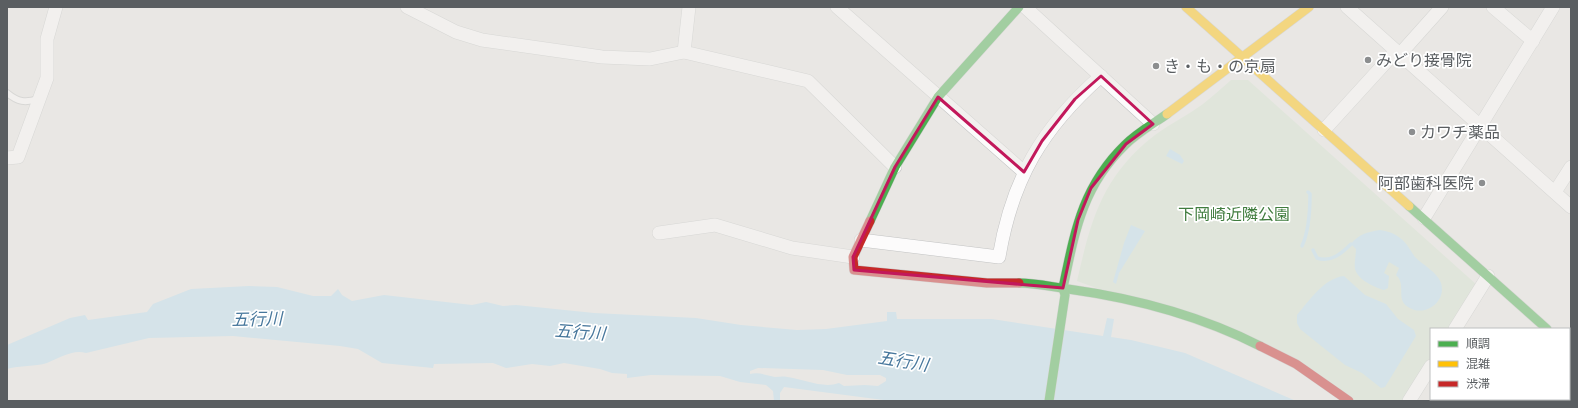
<svg xmlns="http://www.w3.org/2000/svg" width="1578" height="408" font-family="Jost,'Noto Sans JP',sans-serif">
<style>
.green{fill:#d5e3d1}
.water{fill:#bcdeef;fill-rule:evenodd}
.lines{fill:none;stroke-linecap:round;stroke-linejoin:round}
.stream{stroke:#bcdeef;stroke-width:3.5}
.lane-casing{stroke:#c3c4c4;stroke-width:8}
.street-casing{stroke:#c3c4c4;stroke-width:14}
.fast-casing{stroke:#c3c4c4;stroke-width:10}
.slow-casing{stroke:#c3c4c4;stroke-width:10}
.jam-casing{stroke:#c3c4c4;stroke-width:10}
.lane{stroke:#fcfbfb;stroke-width:6}
.street{stroke:#fcfbfb;stroke-width:13}
.fast{stroke:#4caf50;stroke-width:9}
.slow{stroke:#ffc107;stroke-width:9}
.jam{stroke:#c62828;stroke-width:9}
.marked{fill:none;stroke:#c2185b;stroke-width:3;stroke-linejoin:round}
.poi-dot{fill:#8c8e8f;stroke:#fff;stroke-width:1.5}
.labels{text-anchor:middle;dominant-baseline:central;stroke-width:3.5;stroke-linejoin:round;paint-order:stroke}
.poi-label{font-size:16px;fill:#5a5e61;stroke:#fff;text-anchor:start}
.park-label{font-size:16px;fill:#407c3e;stroke:#fff}
.water-label{font-size:17px;font-style:italic;fill:#47779c;stroke:#fff}
</style>
<rect width="100%" height="100%" fill="#e9e7e4"/>
<path class="green" d="M1231,80H1248L1477,285L1449,329H1431V359L1405,401H1355L1299,362L1077,281C1091,220 1102,176 1155,135C1170,124 1188,115 1203,104C1213,96 1222,88 1231,80Z"/>
<g class="water">
<path d="M1170,149L1180,155L1184,161L1182,164L1166,156Z"/>
<path d="M1131,225L1145,231L1119,273L1116,284L1113,282L1124,243Z"/>
<path d="M1380,230C1387,231 1394,233 1400,238C1407,243 1410,250 1415,257C1423,265 1437,272 1441,283C1447,302 1424,318 1408,307C1395,299 1407,285 1396,275L1399,268L1389,262L1384,273L1389,276L1388,288L1384,290C1374,287 1358,280 1355,269C1354,263 1356,255 1356,249L1351,244C1359,234 1367,232 1380,230Z"/>
<path d="M1344,276L1365,295L1386,304L1398,319L1414,330L1416,336L1385,387L1381,388L1362,373L1345,365L1300,329L1297,323V315C1309,301 1324,278 1344,276Z"/>
<path d="M249,286L277,287L313,296H331L338,289L342,295L352,301L384,295L472,305L486,302L503,306L516,305L594,313L696,318L741,325L797,330L826,329L887,321V312H896L897,319H992L1103,336L1107,318L1114,319L1111,337L1131,340L1185,353L1296,401H891L784,387L780,393V401H774L773,391L766,385L740,382L720,376L651,375L627,378V374L612,373L600,369L564,363L550,366L532,364L506,368L493,363L434,364L433,368L382,363L358,349L340,346L233,336L149,338L86,353C73,349 59,358 47,363C35,367 20,365 7,369V345L70,318L85,315L88,320L147,312L153,304L191,289ZM758,368L823,370L847,375H880L886,378V381L878,386L865,385L844,386L839,383C823,389 804,379 787,377C783,376 779,377 775,377C766,375 759,372 750,374V371Z"/>
</g>
<g class="lines">
<g class="stream">
<path d="M1302,246C1309,231 1310,210 1310,194L1308,192"/>
<path d="M1313,250L1317,258C1331,263 1342,253 1351,244"/>
</g>
<defs>
<path id="lane" d="M7,93C18,102 25,103 38,99"/>
<g id="street">
<path d="M407,7L456,32L482,40L602,57L650,59L684,52"/>
<path d="M689,7L684,52L808,81L895,167"/>
<path d="M837,7L1024,172"/>
<path d="M1025,7L1153,124"/>
<path d="M1347,7L1571,207"/>
<path d="M1493,7L1533,41"/>
<path d="M1400,54L1442,7"/>
<path d="M1324,130L1396,51"/>
<path d="M7,158L18,157L47,78V39L56,7"/>
<path d="M1555,192L1571,167"/>
<path d="M1424,218L1553,7"/>
<path d="M659,233L715,225L792,248L853,257"/>
<path d="M861,240L999,257C1012,179 1042,128 1101,76"/>
<path d="M1455,329L1488,276"/>
<path d="M1409,401L1431,366"/>
<path d="M1543,401L1544,399"/>
</g>
<g id="fast">
<path d="M1409,206L1547,329"/>
<path d="M870,221L895,167L938,97L1019,7"/>
<path d="M1019,283C1036,283 1052,287 1068,289C1133,298 1201,316 1260,346"/>
<path d="M1049,401L1065,295L1063,288C1075,231 1082,187 1125,145C1137,133 1153,124 1167,114"/>
</g>
<g id="slow">
<path d="M1186,7L1409,206"/>
<path d="M1167,114L1309,7"/>
<path d="M1569,348L1571,350"/>
</g>
<g id="jam">
<path d="M870,221L853,257L854,270L987,283H1019"/>
<path d="M1260,346L1296,364L1349,401"/>
</g>
</defs>
<use href="#lane" class="lane-casing"/>
<use href="#street" class="street-casing"/>
<use href="#fast" class="fast-casing"/>
<use href="#slow" class="slow-casing"/>
<use href="#jam" class="jam-casing"/>
<use href="#lane" class="lane"/>
<use href="#street" class="street"/>
<use href="#fast" class="fast"/>
<use href="#slow" class="slow"/>
<use href="#jam" class="jam"/>
</g>
<path d="M0 0H1578V408H0ZM1101,76L1153,124L1126,144L1091,188L1078,220L1063,288L854,270L853,257L895,167L938,97L1024,172L1042,141L1075,99Z" fill="#e9e7e4" fill-opacity=".55" fill-rule="evenodd"/>
<path class="marked" d="M1101,76L1153,124L1126,144L1091,188L1078,220L1063,288L854,270L853,257L895,167L938,97L1024,172L1042,141L1075,99Z"/>
<g class="poi-dot">
<circle cx="1368" cy="60" r="4"/>
<circle cx="1156" cy="66" r="4"/>
<circle cx="1412" cy="132" r="4"/>
<circle cx="1482" cy="183" r="4"/>
</g>
<g class="labels">
<g class="poi-label">
<text x="1376" y="60">みどり接骨院</text>
<text x="1164" y="66">き・も・の京扇</text>
<text x="1420" y="132">カワチ薬品</text>
<text x="1474" y="183" text-anchor="end">阿部歯科医院</text>
</g>
<g class="park-label">
<text x="1234" y="214">下岡崎近隣公園</text>
</g>
<g class="water-label">
<text transform="translate(257 319) rotate(-1)">五行川</text>
<text transform="translate(580 332) rotate(4)">五行川</text>
<text transform="translate(903 361) rotate(9)">五行川</text>
</g>
</g>
<rect width="1578" height="408" fill="none" stroke="#5a5e61" stroke-width="16"/>
<rect x="1430" y="328" width="140" height="72" fill="#ffffff" stroke="#bdbfc0"/>
<rect x="1438" y="341" width="20" height="6" fill="#4caf50" stroke="#bdbfc0"/>
<text x="1466" y="348" font-size="12" fill="#5a5e61">順調</text>
<rect x="1438" y="361" width="20" height="6" fill="#ffc107" stroke="#bdbfc0"/>
<text x="1466" y="368" font-size="12" fill="#5a5e61">混雑</text>
<rect x="1438" y="381" width="20" height="6" fill="#c62828" stroke="#bdbfc0"/>
<text x="1466" y="388" font-size="12" fill="#5a5e61">渋滞</text>
</svg>
